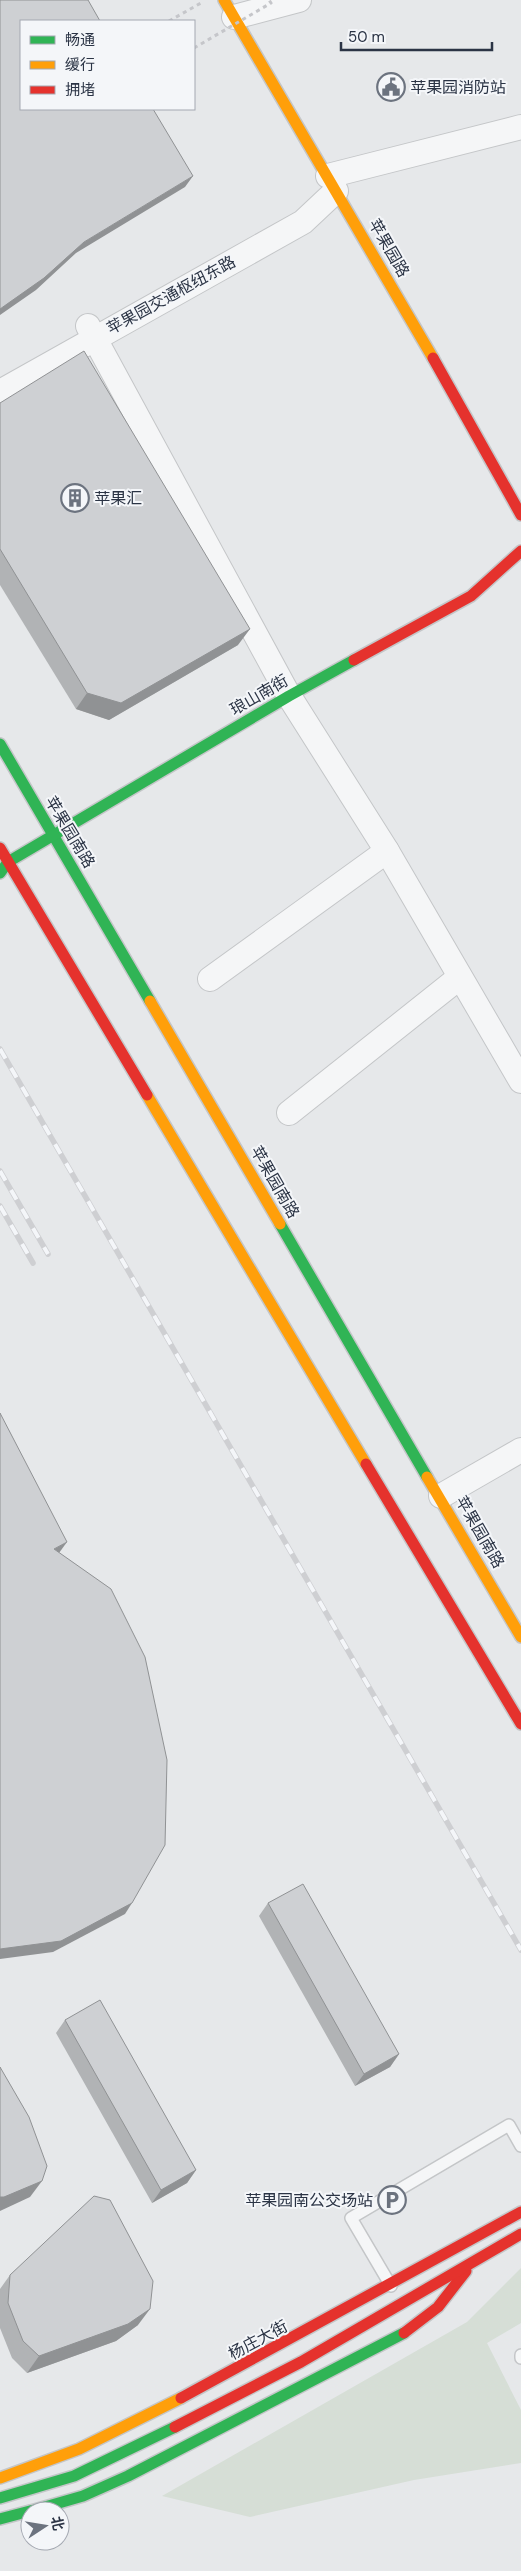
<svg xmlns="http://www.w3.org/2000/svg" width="521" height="2571" font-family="'DM Sans','Noto Sans SC',sans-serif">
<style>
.green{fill:#d6ded6}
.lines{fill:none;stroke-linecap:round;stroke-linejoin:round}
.lane-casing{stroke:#c4c6c8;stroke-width:14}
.street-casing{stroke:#c4c6c8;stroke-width:26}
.fast-casing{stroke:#c4c6c8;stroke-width:14}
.slow-casing{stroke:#c4c6c8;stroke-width:14}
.jam-casing{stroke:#c4c6c8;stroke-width:14}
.path{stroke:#c5c6ca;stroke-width:3;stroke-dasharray:4 4;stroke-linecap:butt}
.lane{stroke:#f5f6f7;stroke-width:11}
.street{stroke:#f5f6f7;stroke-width:24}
.fast{stroke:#30b455;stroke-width:11}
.slow{stroke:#ff9f0a;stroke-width:11}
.jam{stroke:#e5322d;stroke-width:11}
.rail-casing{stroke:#cecfd2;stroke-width:5.5}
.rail{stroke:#f4f6f9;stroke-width:4;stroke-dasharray:11;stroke-linecap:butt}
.path-bridge{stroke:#c5c6ca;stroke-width:3;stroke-dasharray:4 4;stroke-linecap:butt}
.wall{fill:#b1b3b5}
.shaded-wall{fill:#909294}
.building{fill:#ced0d3;stroke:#909294}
.labels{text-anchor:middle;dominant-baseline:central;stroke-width:4;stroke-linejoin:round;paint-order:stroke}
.poi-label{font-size:16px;fill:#2b3445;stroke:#f4f6f9;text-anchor:start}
.street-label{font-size:16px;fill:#2b3445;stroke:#f4f6f9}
</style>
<rect width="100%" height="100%" fill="#e6e8ea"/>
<path class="green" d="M521,2268V2323L487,2343L521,2410V2463L414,2480L250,2517L162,2496L467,2322Z"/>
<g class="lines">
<defs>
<g id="lane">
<path d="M391,2286L351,2218L509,2125L521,2146"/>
<path d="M521,2355V2358"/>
</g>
<g id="street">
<path d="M234,17L299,0"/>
<path d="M328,176L521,127"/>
<path d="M88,326L289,696L387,851L521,1081"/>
<path d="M0,392L303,222L336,191"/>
<path d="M210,979L387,851"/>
<path d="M289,1113L460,977"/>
<path d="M441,1496L521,1450"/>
</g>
<g id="fast">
<path d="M0,744L150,1001"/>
<path d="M0,873L8,862L289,696L354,660"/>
<path d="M280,1224L427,1477"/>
<path d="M0,2498L74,2476L175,2427"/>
<path d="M31,2511L83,2496L128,2476L404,2333"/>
<path d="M0,2519L30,2511"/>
</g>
<g id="slow">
<path d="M224,0L433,358"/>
<path d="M150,1001L280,1224"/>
<path d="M147,1095L366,1464"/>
<path d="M427,1477L521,1637"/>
<path d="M0,2478L79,2449L181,2398"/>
</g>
<g id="jam">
<path d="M433,358L521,515"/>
<path d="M354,660L471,596L521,551"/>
<path d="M0,848L147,1095"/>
<path d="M366,1464L521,1724"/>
<path d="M404,2333L438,2307L466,2271"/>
<path d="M181,2398L521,2212"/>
<path d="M175,2427L301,2362L521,2234"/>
</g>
</defs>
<use href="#lane" class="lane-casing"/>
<use href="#street" class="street-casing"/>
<use href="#fast" class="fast-casing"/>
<use href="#slow" class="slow-casing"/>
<use href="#jam" class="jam-casing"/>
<path class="path" d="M169,21L201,3"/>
<use href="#lane" class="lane"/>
<use href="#street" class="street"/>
<use href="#fast" class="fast"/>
<use href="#slow" class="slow"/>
<use href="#jam" class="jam"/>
<defs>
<g id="rail">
<path d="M0,1049L521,1950"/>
<path d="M0,1171L48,1254"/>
<path d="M0,1206L33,1263"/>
</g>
</defs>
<use href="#rail" class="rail-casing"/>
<use href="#rail" class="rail"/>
<path class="path-bridge" d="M194,48L271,3L269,0"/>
</g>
<g class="wall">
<path d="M0,403L238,645L109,720L76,709L0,585Z"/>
<path d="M268,1903L399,2054L390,2067L355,2086L259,1916Z"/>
<path d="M65,2020L196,2170L187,2183L152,2203L56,2033Z"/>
<path d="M10,2275L138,2325L116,2341L27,2373L12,2358L0,2328V2289Z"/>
</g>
<g class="shaded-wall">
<path d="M193,176L185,187L76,253L36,290L0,315V309L84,242Z"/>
<path d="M250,629L238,645L109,720L76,709L87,693Z"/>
<path d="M67,1542L59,1553L54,1549Z"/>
<path d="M132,1903L125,1914L53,1952L0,1959V1949Z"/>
<path d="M399,2054L390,2067L355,2086L364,2074Z"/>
<path d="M196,2170L187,2183L152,2203L161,2190Z"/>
<path d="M42,2181L30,2197L0,2211V2197Z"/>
<path d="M150,2309L138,2325L116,2341L27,2373L39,2356Z"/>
</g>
<g class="building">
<path d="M0,0H88L100,21H21V109H153L193,176L84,242L44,278L0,309Z"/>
<path d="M84,351L250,629L121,703L87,693L0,549V403Z"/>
<path d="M0,1413L67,1542L54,1549L111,1589L145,1657L167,1760L165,1845L132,1903L61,1941L0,1949Z"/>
<path d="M303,1884L399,2054L364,2074L268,1903Z"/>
<path d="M100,2000L196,2170L161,2190L65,2020Z"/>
<path d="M0,2067L29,2117L47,2166L42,2181L4,2197H0Z"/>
<path d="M94,2196L110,2200L153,2281L150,2309L128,2324L39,2356L23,2341L8,2303L10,2275Z"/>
</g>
<defs>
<symbol id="civic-ring" viewBox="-11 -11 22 22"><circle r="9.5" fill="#f4f6f9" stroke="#6c737f" stroke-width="1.5"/><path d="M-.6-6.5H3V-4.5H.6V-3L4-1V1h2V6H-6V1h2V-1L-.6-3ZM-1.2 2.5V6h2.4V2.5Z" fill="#6c737f"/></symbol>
<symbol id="building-ring" viewBox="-11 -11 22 22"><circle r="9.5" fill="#f4f6f9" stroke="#6c737f" stroke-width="1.5"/><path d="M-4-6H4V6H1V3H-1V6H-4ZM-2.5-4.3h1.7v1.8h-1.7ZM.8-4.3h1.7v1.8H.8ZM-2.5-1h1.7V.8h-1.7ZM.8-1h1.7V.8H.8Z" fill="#6c737f"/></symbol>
<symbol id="parking-ring" viewBox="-11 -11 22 22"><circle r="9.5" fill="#f4f6f9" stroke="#6c737f" stroke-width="1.5"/><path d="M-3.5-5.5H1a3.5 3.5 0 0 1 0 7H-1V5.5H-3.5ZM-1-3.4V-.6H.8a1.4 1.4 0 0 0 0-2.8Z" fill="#6c737f"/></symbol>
</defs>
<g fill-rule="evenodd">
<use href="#civic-ring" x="375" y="71" width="32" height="32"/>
<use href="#building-ring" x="59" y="482" width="32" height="32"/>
<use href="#parking-ring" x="376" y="2184" width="32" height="32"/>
</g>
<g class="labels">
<g class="poi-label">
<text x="410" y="87">苹果园消防站</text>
<text x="94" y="498">苹果汇</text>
<text x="373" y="2200" text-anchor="end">苹果园南公交场站</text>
</g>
<g class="street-label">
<text transform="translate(389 248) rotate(60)">苹果园路</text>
<text transform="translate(171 295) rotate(-29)">苹果园交通枢纽东路</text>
<text transform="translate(259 695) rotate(-30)">琅山南街</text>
<text transform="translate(70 832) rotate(59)">苹果园南路</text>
<text transform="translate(275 1182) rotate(60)">苹果园南路</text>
<text transform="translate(480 1532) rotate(60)">苹果园南路</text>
<text transform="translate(258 2340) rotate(-28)">杨庄大街</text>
</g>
</g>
<rect x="20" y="20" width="175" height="90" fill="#f4f6f9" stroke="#a4a8b1"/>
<rect x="30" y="36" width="25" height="8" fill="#30b455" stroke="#a4a8b1"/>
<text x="65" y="45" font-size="15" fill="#2b3445">畅通</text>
<rect x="30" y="61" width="25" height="8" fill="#ff9f0a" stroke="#a4a8b1"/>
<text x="65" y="70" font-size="15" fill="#2b3445">缓行</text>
<rect x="30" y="86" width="25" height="8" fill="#e5322d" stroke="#a4a8b1"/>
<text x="65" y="95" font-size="15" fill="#2b3445">拥堵</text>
<g transform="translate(45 2526) rotate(78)"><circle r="24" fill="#f4f6f9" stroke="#a4a8b1"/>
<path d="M0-4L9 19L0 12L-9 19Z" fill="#6c737f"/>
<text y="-8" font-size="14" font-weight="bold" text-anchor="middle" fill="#2b3445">北</text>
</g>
<path d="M341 42v8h151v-8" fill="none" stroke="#2b3445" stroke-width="2.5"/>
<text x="348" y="42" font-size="15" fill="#2b3445" stroke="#f4f6f9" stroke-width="4" paint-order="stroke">50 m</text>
</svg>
